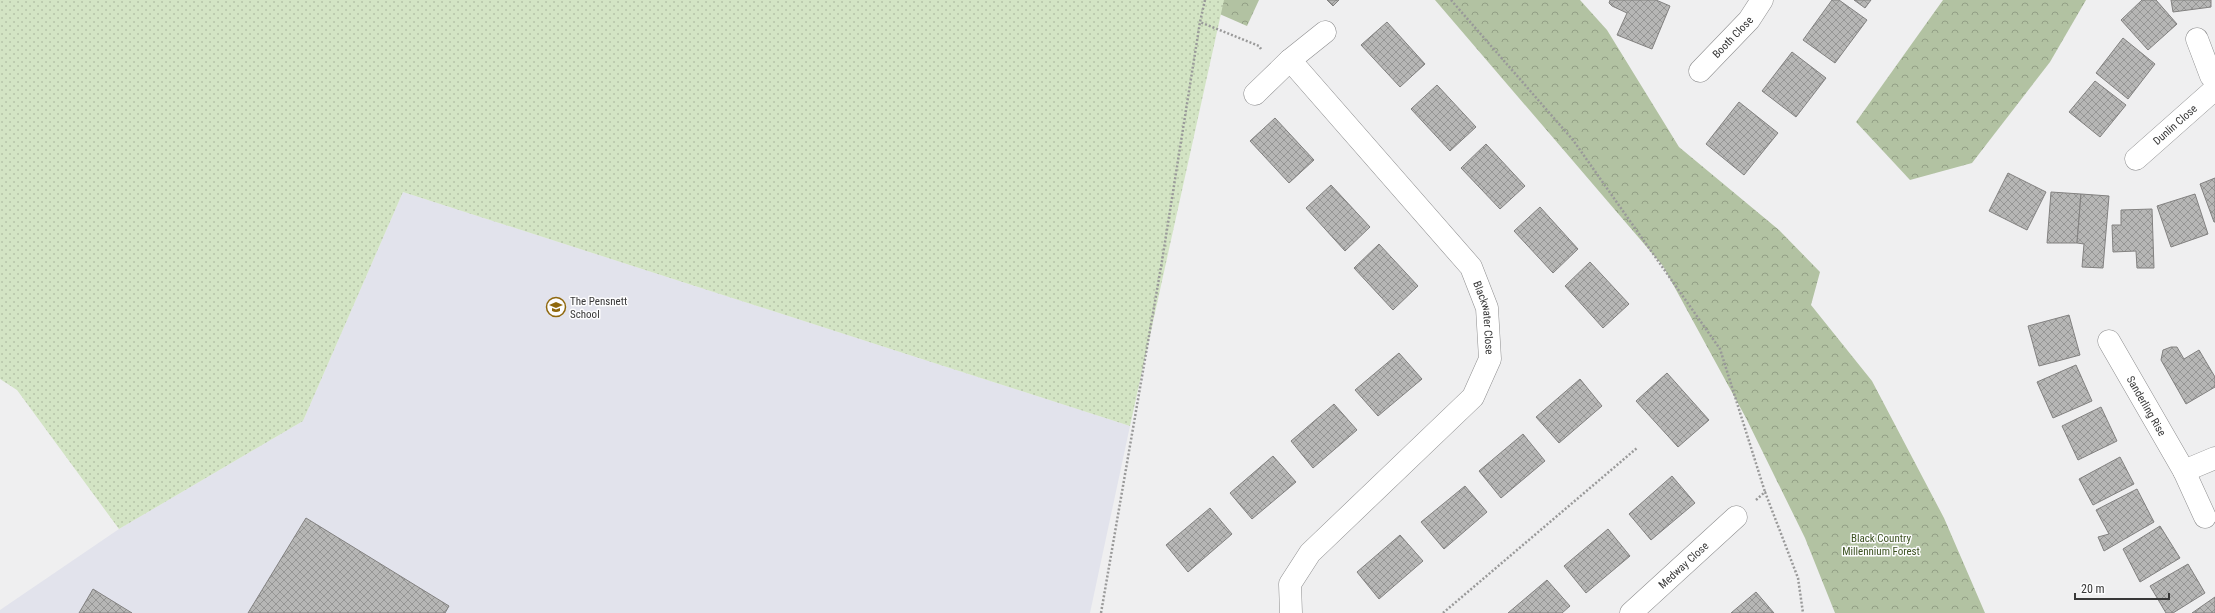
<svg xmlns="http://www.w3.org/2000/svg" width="2215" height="613" font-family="'Roboto Condensed',sans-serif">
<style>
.built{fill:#e2e3ec}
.forest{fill:url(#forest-crowns)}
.park{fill:url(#park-dots)}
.building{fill:url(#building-cross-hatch);stroke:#828180}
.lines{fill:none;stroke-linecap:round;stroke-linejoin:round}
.minor-casing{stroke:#8d8d8e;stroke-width:23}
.path{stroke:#999;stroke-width:2.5;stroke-dasharray:2 2;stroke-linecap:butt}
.minor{stroke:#fff;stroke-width:22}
.labels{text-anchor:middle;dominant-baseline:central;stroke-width:3;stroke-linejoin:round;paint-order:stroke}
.street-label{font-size:11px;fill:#383838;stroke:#fcfcfd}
.poi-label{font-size:11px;fill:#383838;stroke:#fcfcfd;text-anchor:start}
.park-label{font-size:11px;fill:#3c5221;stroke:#fcfcfd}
</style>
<defs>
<pattern id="forest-crowns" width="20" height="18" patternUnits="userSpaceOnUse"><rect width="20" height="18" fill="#b2c2a2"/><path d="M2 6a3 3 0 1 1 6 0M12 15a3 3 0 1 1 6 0" fill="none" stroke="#929f85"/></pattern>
<pattern id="park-dots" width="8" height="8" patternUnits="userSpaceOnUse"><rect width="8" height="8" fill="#d3e4c4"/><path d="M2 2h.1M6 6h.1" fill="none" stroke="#b6c4a9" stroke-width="1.8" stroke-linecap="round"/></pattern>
<pattern id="building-cross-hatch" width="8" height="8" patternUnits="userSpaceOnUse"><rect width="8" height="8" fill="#b6b6b5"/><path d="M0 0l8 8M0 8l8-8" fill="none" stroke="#959594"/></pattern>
</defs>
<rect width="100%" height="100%" fill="#efeff0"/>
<path class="built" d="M403,192L1130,426L1090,613H0V610L119,529L303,421Z"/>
<g class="forest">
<path d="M1218,0H1259L1247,26L1215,12Z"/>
<path d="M1435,0H1580L1607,30L1679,147L1779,230L1820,272L1811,305L1872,381L1944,518L1985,613H1835L1805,538L1746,418L1663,266Z"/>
<path d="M1943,0H2086L2050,62L1972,163L1910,180L1856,122Z"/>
</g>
<path class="park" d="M0,0H1224L1130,426L403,192L303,421L119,529L17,390L0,379Z"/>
<g class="building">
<path d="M1327,0H1339L1333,6Z"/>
<path d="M1610,0H1656L1670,6L1652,49L1617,35L1627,13L1612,6L1609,3Z"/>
<path d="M1832,0H1839L1867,20L1835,63L1803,40Z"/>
<path d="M1854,0H1871L1865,8Z"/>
<path d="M2142,0H2156L2177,24L2148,50L2121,20Z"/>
<path d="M2171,0H2211V7L2173,12Z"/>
<path d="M1387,22L1425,64L1400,87L1361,45Z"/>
<path d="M2123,38L2155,64L2128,99L2096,73Z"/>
<path d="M1792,52L1826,78L1796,117L1762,91Z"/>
<path d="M2095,81L2126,105L2100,137L2069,112Z"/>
<path d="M1437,85L1476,127L1450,151L1411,109Z"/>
<path d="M1739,102L1778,133L1744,175L1706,144Z"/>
<path d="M1275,118L1314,160L1289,183L1250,141Z"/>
<path d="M1486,144L1525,186L1500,209L1461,168Z"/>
<path d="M2008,173L2046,192L2027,230L1989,211Z"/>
<path d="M2215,178V222H2214L2200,184Z"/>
<path d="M1331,185L1370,227L1345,251L1306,208Z"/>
<path d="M2051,192L2081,194L2077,243H2047Z"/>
<path d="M2081,194L2109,196L2103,268L2082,267L2084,244L2077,243Z"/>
<path d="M2195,194L2208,234L2171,247L2157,206Z"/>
<path d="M1540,207L1578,249L1553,273L1514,231Z"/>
<path d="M2152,209L2154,268H2137L2136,251L2113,252L2112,225H2121V210Z"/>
<path d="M1379,244L1418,286L1393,310L1354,268Z"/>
<path d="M1590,262L1629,304L1603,328L1565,286Z"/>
<path d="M2069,315L2080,355L2039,366L2028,326Z"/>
<path d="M2171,347H2177L2184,359L2199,350L2215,377V387L2186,404L2161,360L2163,350Z"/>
<path d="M1399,353L1422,379L1378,416L1355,390Z"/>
<path d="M2076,365L2092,401L2053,418L2037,382Z"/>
<path d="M1667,373L1709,420L1678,447L1636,401Z"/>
<path d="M1580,379L1602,406L1559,443L1536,417Z"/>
<path d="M1334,404L1357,430L1313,468L1291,441Z"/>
<path d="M2101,407L2117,441L2078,460L2062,426Z"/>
<path d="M1523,434L1545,461L1501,498L1479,471Z"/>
<path d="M1273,456L1296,482L1252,519L1230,493Z"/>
<path d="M2120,457L2134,484L2093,505L2079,479Z"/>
<path d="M1672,476L1695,503L1651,540L1629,514Z"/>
<path d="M1465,486L1487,512L1444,549L1421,522Z"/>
<path d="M2137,489L2154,522L2104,551L2098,537L2109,534L2096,510Z"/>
<path d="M1210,508L1232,534L1188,572L1166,545Z"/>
<path d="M306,518L449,606L445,613H248Z"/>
<path d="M2160,526L2180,558L2140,582L2123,549Z"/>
<path d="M1608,529L1630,556L1586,593L1564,566Z"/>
<path d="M1400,535L1423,561L1379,599L1357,572Z"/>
<path d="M2188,564L2205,593L2173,613H2166L2150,586Z"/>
<path d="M1547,580L1570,606L1562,613H1508Z"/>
<path d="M93,589L132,613H79Z"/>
<path d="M1756,592L1774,613H1731Z"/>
<path d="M2215,597V613H2192Z"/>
</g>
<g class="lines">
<defs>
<g id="minor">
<path d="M2197,39L2211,76L2215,80"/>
<path id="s1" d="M1290,60L1471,267L1487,308L1490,359L1473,397L1310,553L1290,584L1291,613"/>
<path id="s2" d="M1700,71L1749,20L1762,0"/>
<path d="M1255,94L1290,60L1325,32"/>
<path id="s3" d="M2136,159L2215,89"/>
<path id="s4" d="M2109,341L2184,471L2215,458"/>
<path d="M2184,471L2205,517"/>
<path id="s5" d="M1631,613L1736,517"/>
</g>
</defs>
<use href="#minor" class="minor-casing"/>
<g class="path">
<path d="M1205,0L1200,22L1259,46L1261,49"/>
<path d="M1451,0L1573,140L1720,349L1765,492"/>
<path d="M1756,500L1765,492L1798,578L1803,613"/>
<path d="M1101,613L1162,261L1200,22"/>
<path d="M1443,613L1637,448"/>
</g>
<use href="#minor" class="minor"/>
</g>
<defs>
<symbol id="school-ring" viewBox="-11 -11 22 22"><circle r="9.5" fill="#fcfcfd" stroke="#8f680d" stroke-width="1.5"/><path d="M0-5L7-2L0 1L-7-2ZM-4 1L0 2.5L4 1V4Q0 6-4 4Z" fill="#8f680d"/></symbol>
</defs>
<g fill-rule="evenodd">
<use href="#school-ring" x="545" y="296" width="22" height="22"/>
</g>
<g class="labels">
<g class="street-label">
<text stroke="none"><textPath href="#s2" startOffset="47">Booth Close</textPath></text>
<text stroke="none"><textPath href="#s3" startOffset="52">Dunlin Close</textPath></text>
<text stroke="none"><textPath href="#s1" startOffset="328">Blackwater Close</textPath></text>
<text stroke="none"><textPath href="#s4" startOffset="75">Sanderling Rise</textPath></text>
<text stroke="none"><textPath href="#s5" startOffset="71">Medway Close</textPath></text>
</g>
<g class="poi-label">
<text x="570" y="301">The Pensnett<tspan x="570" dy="13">School</tspan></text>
</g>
<g class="park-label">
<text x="1881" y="538">Black Country<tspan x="1881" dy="13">Millennium Forest</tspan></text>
</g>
</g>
<path d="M2075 593v6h94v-6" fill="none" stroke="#383838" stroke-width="2"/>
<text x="2081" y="593" font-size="12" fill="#383838" stroke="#fcfcfd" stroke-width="3" paint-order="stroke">20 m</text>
</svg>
